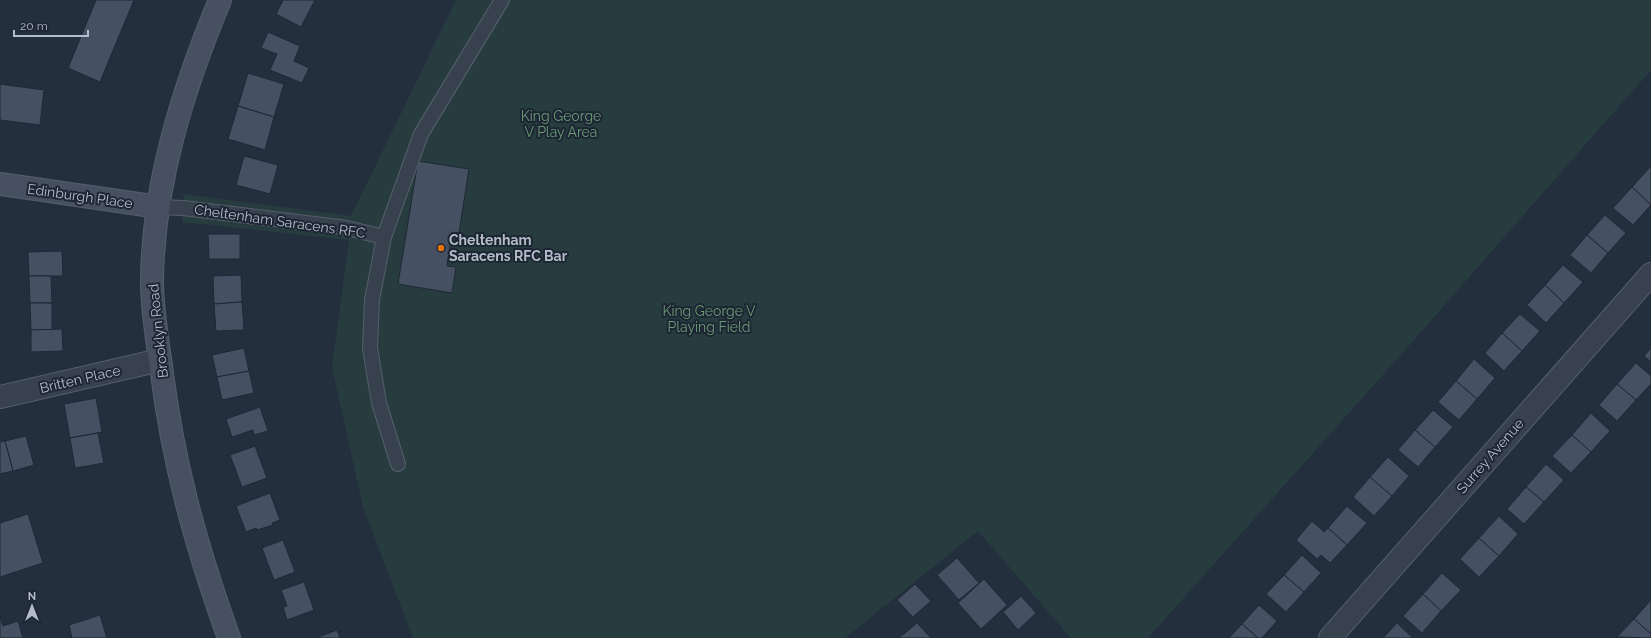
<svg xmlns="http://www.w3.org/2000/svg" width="1651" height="638" font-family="Raleway,sans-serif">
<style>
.park{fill:#263c3f}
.building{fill:#455162;stroke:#1f2835}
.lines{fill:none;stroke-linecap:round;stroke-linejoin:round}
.lane-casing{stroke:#565f6c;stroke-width:16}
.street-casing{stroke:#565f6c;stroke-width:24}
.secondary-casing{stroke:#565f6c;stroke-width:24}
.lane{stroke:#38414e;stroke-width:14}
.street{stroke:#38414e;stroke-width:22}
.secondary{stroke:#465061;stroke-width:22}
.food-dot{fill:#e8710a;stroke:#1d2633;stroke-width:1.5}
.labels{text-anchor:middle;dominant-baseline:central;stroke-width:4;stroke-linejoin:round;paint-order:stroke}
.park-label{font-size:14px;fill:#6b9a76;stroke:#1d2633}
.street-label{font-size:14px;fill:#b4bcc9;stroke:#1d2633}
.poi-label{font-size:14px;font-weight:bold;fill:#b4bcc9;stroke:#1d2633;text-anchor:start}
</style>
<rect width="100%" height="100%" fill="#242f3e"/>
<path class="park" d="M456,0H1651V70L1406,349L1148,638H1071L978,531L845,638H413L363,507L332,367L349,240L182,222L184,194L351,216Z"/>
<g class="building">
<path d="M96,0H134L100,82L68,68Z"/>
<path d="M283,0H315L301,27L276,14Z"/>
<path d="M268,32L300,46L294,61L309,68L302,83L270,70L277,54L261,48Z"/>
<path d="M248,73L284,84L274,117L238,106Z"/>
<path d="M0,84L44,90L40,125L0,120Z"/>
<path d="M238,106L274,117L265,150L228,139Z"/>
<path d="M244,156L278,165L270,194L236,185Z"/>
<path d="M418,161L469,169L459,233L452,232L447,266L456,267L452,293L398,284Z"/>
<path d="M1650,167L1651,168V205L1632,187Z"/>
<path d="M1632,187L1651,205L1633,225L1613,208Z"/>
<path d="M1605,215L1626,233L1608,253L1587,235Z"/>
<path d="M208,234H240V259H209Z"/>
<path d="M1587,235L1608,253L1591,273L1570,255Z"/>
<path d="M62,251L63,276H29L28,252Z"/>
<path d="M1563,265L1583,282L1564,303L1545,285Z"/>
<path d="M241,275L242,302L214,304L213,276Z"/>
<path d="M29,276H51L52,303H30Z"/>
<path d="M1545,285L1564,303L1546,323L1527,305Z"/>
<path d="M242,302L244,330L216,331L214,304Z"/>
<path d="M30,303H52V330H31Z"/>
<path d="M1520,314L1540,331L1522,351L1502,333Z"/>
<path d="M62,329L63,351L31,352V330Z"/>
<path d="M1502,333L1522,351L1504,371L1485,353Z"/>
<path d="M244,348L249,371L217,377L212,355Z"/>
<path d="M1651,348V362L1644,356Z"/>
<path d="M1474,359L1495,378L1477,399L1456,381Z"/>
<path d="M1636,363L1651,376V384L1636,400L1617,384Z"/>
<path d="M249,371L254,393L222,400L217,377Z"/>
<path d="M1456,381L1477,399L1459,420L1438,402Z"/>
<path d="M1617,384L1636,400L1617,421L1599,405Z"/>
<path d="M96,398L102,432L70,438L64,404Z"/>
<path d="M260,407L268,431L254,435L253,430L232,437L226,419Z"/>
<path d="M1433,410L1453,427L1435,447L1415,430Z"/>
<path d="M1591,413L1610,431L1591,452L1572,435Z"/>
<path d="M1415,430L1435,447L1418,467L1398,450Z"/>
<path d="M98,433L104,463L75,468L70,438Z"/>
<path d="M1572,435L1591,452L1571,473L1552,456Z"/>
<path d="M26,436L34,465L13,471L5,441Z"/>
<path d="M5,441L13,471L0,474V442Z"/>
<path d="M255,446L267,478L242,487L230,455Z"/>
<path d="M1388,457L1409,476L1392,496L1370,477Z"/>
<path d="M1546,464L1564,480L1544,502L1526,487Z"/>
<path d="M1370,477L1392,496L1374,516L1353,497Z"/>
<path d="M1526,487L1544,502L1524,524L1507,509Z"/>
<path d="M270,493L280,520L272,523L273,525L257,530L256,528L246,532L236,506Z"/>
<path d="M1347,506L1367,523L1347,545L1328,528Z"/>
<path d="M28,514L43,563L0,577V523Z"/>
<path d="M1499,516L1518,534L1499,556L1479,538Z"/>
<path d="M1312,521L1324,532L1328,528L1347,545L1330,563L1321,555L1317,559L1296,540Z"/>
<path d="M1479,538L1499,556L1479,577L1460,559Z"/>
<path d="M283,540L295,572L274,580L262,548Z"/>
<path d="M1302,555L1321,573L1304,592L1284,575Z"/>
<path d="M957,558L979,583L959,600L937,575Z"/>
<path d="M1442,573L1461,590L1441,611L1423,594Z"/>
<path d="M1284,575L1304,592L1286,612L1266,594Z"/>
<path d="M984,579L1007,605L981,629L958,603Z"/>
<path d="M304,582L314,610L287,620L283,607L287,606L281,590Z"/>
<path d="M915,584L931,601L913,617L897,600Z"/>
<path d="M1423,594L1441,611L1422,633L1403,616Z"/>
<path d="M1021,596L1036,613L1018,630L1003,612Z"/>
<path d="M1651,600V634L1634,619Z"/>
<path d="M1259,605L1277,621L1262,638H1258L1242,624Z"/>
<path d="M100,615L107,638H72L69,625Z"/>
<path d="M0,616L3,626L18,621L23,638H0Z"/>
<path d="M1634,619L1651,634V638L1617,637Z"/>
<path d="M917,623L931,638H899Z"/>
<path d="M1397,623L1413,638H1383Z"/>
<path d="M1242,624L1258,638H1229Z"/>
<path d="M337,630L340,638H316Z"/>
</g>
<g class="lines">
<defs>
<g id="lane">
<path d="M159,207L183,208L347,228L384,237"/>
<path d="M398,464L379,403L370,348L372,300L384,237L421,134L502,0"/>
</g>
<g id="street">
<path d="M0,397L160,360"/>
<path d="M1330,638L1651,274"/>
</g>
<g id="secondary">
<path d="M220,0C183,89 153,184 152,281C152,310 157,338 161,366C173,464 196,546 229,638"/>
<path d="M0,184L159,207"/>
</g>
</defs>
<use href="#lane" class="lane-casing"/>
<use href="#street" class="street-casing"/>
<use href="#secondary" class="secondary-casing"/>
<use href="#lane" class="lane"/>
<use href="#street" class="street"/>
<use href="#secondary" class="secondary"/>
</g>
<circle class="food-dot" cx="441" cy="248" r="4"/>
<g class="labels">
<g class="park-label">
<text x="561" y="116">King George<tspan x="561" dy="16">V Play Area</tspan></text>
<text x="709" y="311">King George V<tspan x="709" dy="16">Playing Field</tspan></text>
</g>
<g class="street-label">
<text transform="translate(80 196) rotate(8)">Edinburgh Place</text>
<text transform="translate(280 221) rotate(8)">Cheltenham Saracens RFC</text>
<text transform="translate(158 331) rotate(-96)">Brooklyn Road</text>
<text transform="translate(80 379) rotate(-13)">Britten Place</text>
<text transform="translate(1490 456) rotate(-49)">Surrey Avenue</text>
</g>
<g class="poi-label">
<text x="449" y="240">Cheltenham<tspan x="449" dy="16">Saracens RFC Bar</tspan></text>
</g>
</g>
<g transform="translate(32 606)" stroke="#1d2633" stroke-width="3" paint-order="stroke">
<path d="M0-3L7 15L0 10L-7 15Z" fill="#b4bcc9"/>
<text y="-6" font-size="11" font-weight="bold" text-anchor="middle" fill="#b4bcc9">N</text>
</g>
<path d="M14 30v6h74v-6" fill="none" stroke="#b4bcc9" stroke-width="2"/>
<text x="20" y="30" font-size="12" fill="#b4bcc9" stroke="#1d2633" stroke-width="3" paint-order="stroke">20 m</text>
</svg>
